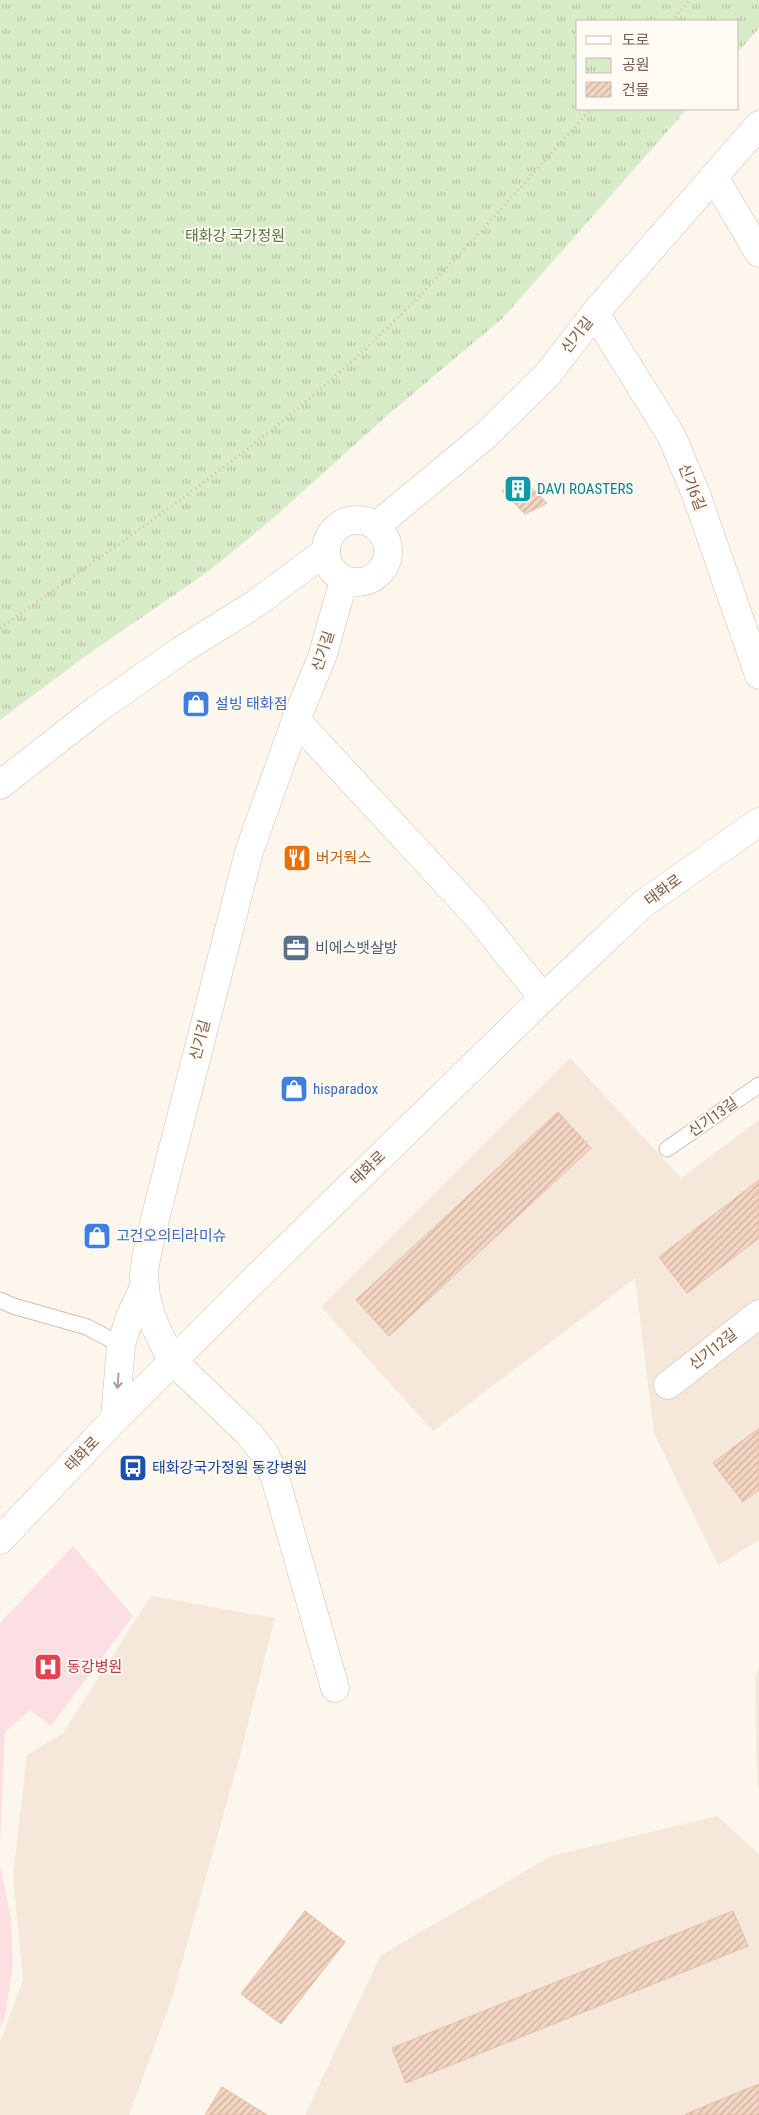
<svg xmlns="http://www.w3.org/2000/svg" width="759" height="2115" font-family="'Roboto Condensed','Noto Sans KR',sans-serif">
<style>
.residential{fill:#f5e8da}
.medical{fill:#fbdfe3}
.park{fill:url(#park-tufts)}
.building{fill:url(#building-hatch);stroke:#e6bba3}
.lines{fill:none;stroke-linecap:round;stroke-linejoin:round}
.service-casing{stroke:#d1beb0;stroke-width:17}
.minor-casing{stroke:#d1beb0;stroke-width:29}
.tertiary-casing{stroke:#d1beb0;stroke-width:29}
.secondary-casing{stroke:#d6c0b0;stroke-width:29}
.path{stroke:#d9b8a5;stroke-width:3;stroke-dasharray:1 4;stroke-linecap:butt}
.service{stroke:#fff;stroke-width:15}
.minor{stroke:#fff;stroke-width:28}
.tertiary{stroke:#fff;stroke-width:28}
.secondary{stroke:#fff;stroke-width:28}
.oneway{stroke:#af9d94}
.labels{text-anchor:middle;dominant-baseline:central;stroke-width:4;stroke-linejoin:round;paint-order:stroke}
.park-label{font-size:15px;fill:#537a41;stroke:#fffaf3}
.street-label{font-size:15px;fill:#7a5c4d;stroke:#fffaf3}
.culture-label{font-size:15px;fill:#0d838f;stroke:#fffaf3;text-anchor:start}
.shop-label{font-size:15px;fill:#366cbe;stroke:#fffaf3;text-anchor:start}
.food-label{font-size:15px;fill:#c56008;stroke:#fffaf3;text-anchor:start}
.service-label{font-size:15px;fill:#4e5e75;stroke:#fffaf3;text-anchor:start}
.transit-label{font-size:15px;fill:#164399;stroke:#fffaf3;text-anchor:start}
.health-label{font-size:15px;fill:#be3a42;stroke:#fffaf3;text-anchor:start}
</style>
<defs>
<pattern id="park-tufts" width="24" height="20" patternUnits="userSpaceOnUse" patternTransform="scale(1.25)"><rect width="24" height="20" fill="#d8ecc9"/><path d="M3 7l-1-3M5 7V3M7 7l1-3M15 17l-1-3M17 17v-4M19 17l1-3" fill="none" stroke="#b4c2a5"/></pattern>
<pattern id="building-hatch" width="6" height="6" patternUnits="userSpaceOnUse" patternTransform="scale(1.25)"><rect width="6" height="6" fill="#f3d5c3"/><path d="M-1 1l2-2M0 6l6-6M5 7l2-2" fill="none" stroke="#cab0a1"/></pattern>
</defs>
<rect width="100%" height="100%" fill="#fdf6ec"/>
<g class="residential">
<path d="M570,1058L681,1178L759,1120V1540L718,1565L654,1433L635,1278L433,1431L321,1307Z"/>
<path d="M151,1596L275,1618L238,1763L172,1998L129,2115H0V2042L23,1980L13,1876L27,1755L63,1733Z"/>
<path d="M759,1667V1788L757,1785L755,1677Z"/>
<path d="M717,1816L759,1854V2115H305L381,1955L551,1856Z"/>
</g>
<g class="medical">
<path d="M73,1546L133,1616L51,1726L30,1710L5,1732L0,1845V1623Z"/>
<path d="M0,1865L11,1919L13,1964L5,2018L0,2028Z"/>
</g>
<path class="park" d="M0,0H759V28L738,52V21H578V109H687L504,317L390,413L270,521L206,573L87,655L0,720Z"/>
<g class="building">
<path d="M518,475L547,503L525,514L502,491Z"/>
<path d="M558,1112L591,1148L389,1336L356,1300Z"/>
<path d="M759,1180V1238L687,1293L659,1257Z"/>
<path d="M759,1428V1490L743,1502L713,1463Z"/>
<path d="M305,1911L345,1942L281,2024L241,1994Z"/>
<path d="M733,1911L748,1946L406,2083L392,2048Z"/>
<path d="M759,2084V2115H686V2114Z"/>
<path d="M222,2087L267,2115H205Z"/>
</g>
<g class="lines">
<defs>
<g id="service">
<path d="M667,1149L759,1085"/>
<path d="M0,1300L13,1306L87,1327L121,1345"/>
</g>
<g id="minor">
<path d="M714,177L759,253"/>
<path d="M595,313L671,435L696,494L759,675"/>
<path d="M296,720L478,917L543,998"/>
<path d="M0,785L96,710L180,651L255,604L326,551"/>
<path d="M174,1362L248,1433L265,1454L276,1481L335,1688"/>
<path d="M668,1385L759,1314"/>
</g>
<g id="tertiary">
<circle cx="357" cy="551" r="31"/>
<path d="M376,526L486,435L548,374L595,313L759,125"/>
<path d="M174,1362C158,1336 144,1306 144,1276C145,1256 152,1234 156,1215L249,852L296,720L322,657L344,580"/>
<path d="M115,1419L121,1345L130,1317L145,1285"/>
</g>
<path id="secondary" d="M0,1540L115,1419L251,1283L543,998L643,904L759,822"/>
</defs>
<use href="#service" class="service-casing"/>
<use href="#minor" class="minor-casing"/>
<use href="#tertiary" class="tertiary-casing"/>
<use href="#secondary" class="secondary-casing"/>
<g class="path">
<path d="M671,21L690,0"/>
<path d="M0,628C119,544 240,462 348,365C435,286 512,196 591,109"/>
</g>
<use href="#service" class="service"/>
<use href="#minor" class="minor"/>
<use href="#tertiary" class="tertiary"/>
<use href="#secondary" class="secondary"/>
</g>
<defs><path id="oneway-shaft" d="M-6 0H5M1.5-3L5.5 0L1.5 3" fill="none" stroke-width="1.6" stroke-linecap="round" stroke-linejoin="round" transform="scale(1.25)"/></defs>
<use class="oneway" href="#oneway-shaft" transform="translate(118 1381) rotate(94)"/>
<defs>
<symbol id="building-square" viewBox="-11 -11 22 22"><rect x="-9" y="-9" width="18" height="18" rx="4" fill="#0f9aa8" stroke="#fffaf3"/><path d="M-4-6H4V6H1V3H-1V6H-4ZM-2.5-4.3h1.7v1.8h-1.7ZM.8-4.3h1.7v1.8H.8ZM-2.5-1h1.7V.8h-1.7ZM.8-1h1.7V.8H.8Z" fill="#fff"/></symbol>
<symbol id="shop-square" viewBox="-11 -11 22 22"><rect x="-9" y="-9" width="18" height="18" rx="4" fill="#3f7fe0" stroke="#fffaf3"/><path d="M-5-2.5h2.3a2.7 3.5 0 0 1 5.4 0H5L5.5 6h-11ZM-1.5-2.5h3a1.5 2.3 0 0 0-3 0Z" fill="#fff"/></symbol>
<symbol id="restaurant-square" viewBox="-11 -11 22 22"><rect x="-9" y="-9" width="18" height="18" rx="4" fill="#e8710a" stroke="#fffaf3"/><path d="M-5-6h1v4h1v-4h1v4h1v-4h1v5L-1.5 .5V6h-2V.5L-5-1ZM5-6V6H3V1.5H1.5Q1.5-4 5-6Z" fill="#fff"/></symbol>
<symbol id="office-square" viewBox="-11 -11 22 22"><rect x="-9" y="-9" width="18" height="18" rx="4" fill="#5c6f8a" stroke="#fffaf3"/><path d="M-6-3h4V-5.5h4V-3h4V5H-6ZM-1-4.5V-3h2v-1.5ZM-6 0V1H6V0Z" fill="#fff"/></symbol>
<symbol id="bus-square" viewBox="-11 -11 22 22"><rect x="-9" y="-9" width="18" height="18" rx="4" fill="#1a4fb4" stroke="#fffaf3"/><path d="M-5-6H5V4H4V6H2V4H-2V6H-4V4H-5ZM-3.5-4V0h7V-4ZM-3.5 1.2v1.5H-2V1.2ZM2 1.2v1.5H3.5V1.2Z" fill="#fff"/></symbol>
<symbol id="hospital-square" viewBox="-11 -11 22 22"><rect x="-9" y="-9" width="18" height="18" rx="4" fill="#e0444e" stroke="#fffaf3"/><path d="M-5-5h3v3.5h4V-5h3V5h-3V1.5h-4V5h-3Z" fill="#fff"/></symbol>
</defs>
<g fill-rule="evenodd">
<use href="#building-square" x="502" y="473" width="32" height="32"/>
<use href="#shop-square" x="180" y="688" width="32" height="32"/>
<use href="#restaurant-square" x="281" y="842" width="32" height="32"/>
<use href="#office-square" x="280" y="932" width="32" height="32"/>
<use href="#shop-square" x="278" y="1073" width="32" height="32"/>
<use href="#shop-square" x="81" y="1220" width="32" height="32"/>
<use href="#bus-square" x="117" y="1452" width="32" height="32"/>
<use href="#hospital-square" x="32" y="1651" width="32" height="32"/>
</g>
<g class="labels">
<g class="park-label">
<text x="235" y="236">태화강 국가정원</text>
</g>
<g class="street-label">
<text transform="translate(577 335) rotate(-52)">신기길</text>
<text transform="translate(692 487) rotate(69)">신기6길</text>
<text transform="translate(323 651) rotate(-72)">신기길</text>
<text transform="translate(663 890) rotate(-36)">태화로</text>
<text transform="translate(200 1040) rotate(-75)">신기길</text>
<text transform="translate(713 1117) rotate(-35)">신기13길</text>
<text transform="translate(368 1168) rotate(-44)">태화로</text>
<text transform="translate(713 1349) rotate(-38)">신기12길</text>
<text transform="translate(82 1454) rotate(-46)">태화로</text>
</g>
<g class="culture-label">
<text x="537" y="489">DAVI ROASTERS</text>
</g>
<g class="shop-label">
<text x="215" y="704">설빙 태화점</text>
<text x="313" y="1089">hisparadox</text>
<text x="116" y="1236">고건오의티라미슈</text>
</g>
<g class="food-label">
<text x="316" y="858">버거웍스</text>
</g>
<g class="service-label">
<text x="315" y="948">비에스뱃살방</text>
</g>
<g class="transit-label">
<text x="152" y="1468">태화강국가정원 동강병원</text>
</g>
<g class="health-label">
<text x="67" y="1667">동강병원</text>
</g>
</g>
<rect x="576" y="20" width="162" height="90" fill="#fffaf3" stroke="#cabbb1"/>
<rect x="586" y="36" width="25" height="8" fill="#ffffff" stroke="#cabbb1"/>
<text x="622" y="45" font-size="15" fill="#7a5c4d">도로</text>
<rect x="586" y="58" width="25" height="15" fill="url(#park-tufts)" stroke="#cabbb1"/>
<text x="622" y="70" font-size="15" fill="#7a5c4d">공원</text>
<rect x="586" y="82" width="25" height="15" fill="url(#building-hatch)" stroke="#cabbb1"/>
<text x="622" y="95" font-size="15" fill="#7a5c4d">건물</text>
</svg>
